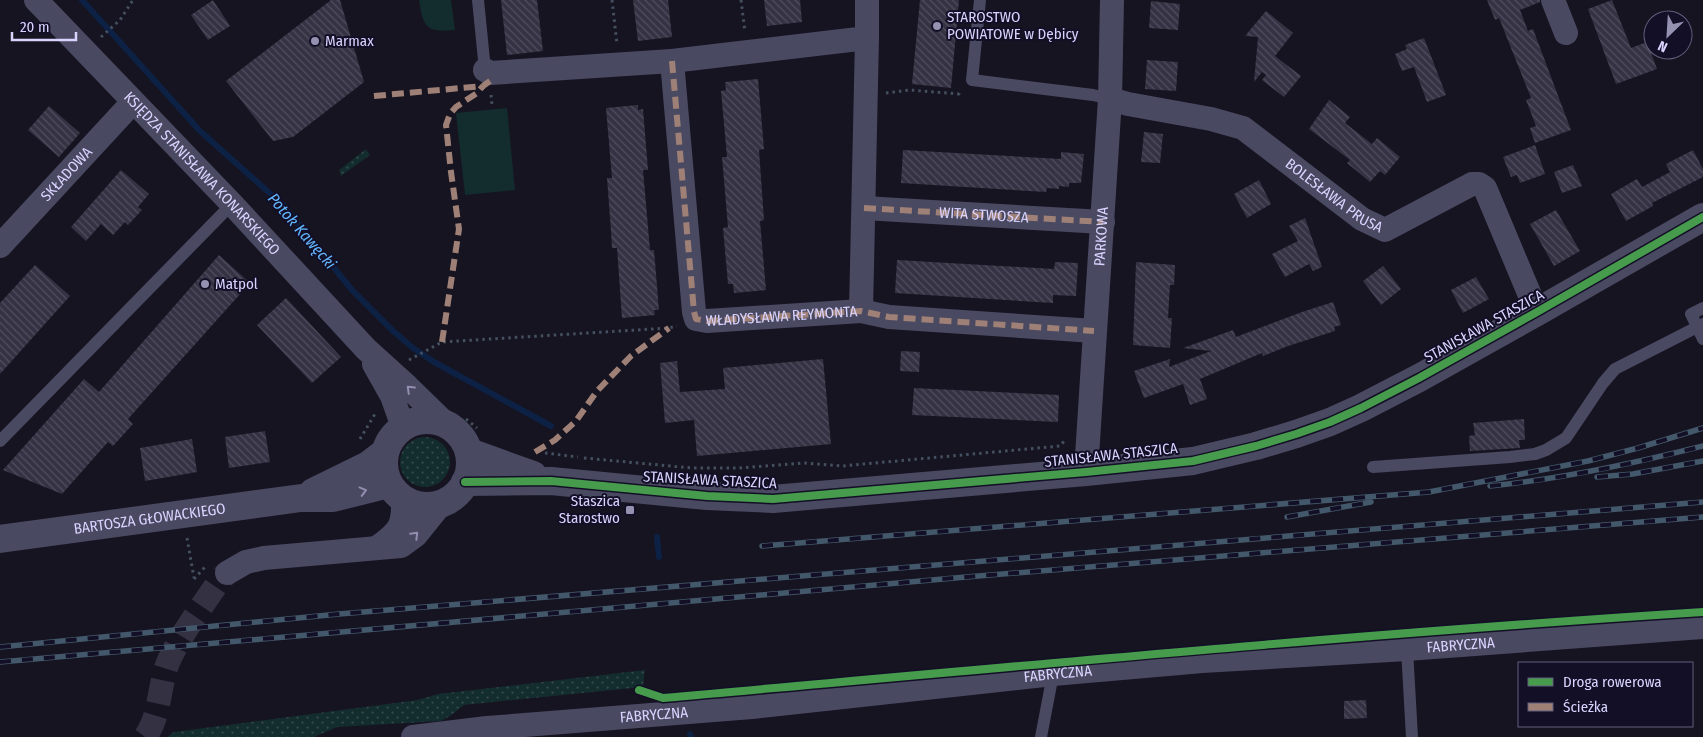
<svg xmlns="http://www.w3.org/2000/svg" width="1703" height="737" font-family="'Fira Sans Condensed',sans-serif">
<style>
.grass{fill:url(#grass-dots)}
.park{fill:#132c2d}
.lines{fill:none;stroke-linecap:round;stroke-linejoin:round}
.stream{stroke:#0d2144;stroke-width:6}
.building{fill:url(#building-back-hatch)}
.minor-tunnel{stroke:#333142;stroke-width:24;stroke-dasharray:24 12;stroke-linecap:butt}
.path{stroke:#44505f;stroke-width:3;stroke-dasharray:2.5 4;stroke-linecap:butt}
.service{stroke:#4a4962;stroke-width:12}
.minor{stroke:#4a4962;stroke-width:24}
.tertiary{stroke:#4a4962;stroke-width:28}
.rail-casing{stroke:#43596b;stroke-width:5.5}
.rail{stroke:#130f26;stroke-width:4;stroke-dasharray:11;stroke-linecap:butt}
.quiet{stroke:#9e8076;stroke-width:6;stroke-dasharray:12 6;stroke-linecap:butt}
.cycleway-casing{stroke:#130f26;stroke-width:11}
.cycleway{stroke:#469c4c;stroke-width:8}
.oneway{stroke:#928eb0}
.poi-dot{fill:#9591b1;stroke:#130f26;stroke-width:2}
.labels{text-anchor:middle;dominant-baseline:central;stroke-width:4;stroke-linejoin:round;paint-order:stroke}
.poi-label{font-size:15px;fill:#d9d4ff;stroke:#130f26;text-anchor:start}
.street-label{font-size:15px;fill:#d9d4ff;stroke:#130f26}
.water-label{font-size:16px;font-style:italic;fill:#62b6ff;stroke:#130f26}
</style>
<defs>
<pattern id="grass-dots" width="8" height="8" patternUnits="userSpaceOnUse" patternTransform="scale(1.25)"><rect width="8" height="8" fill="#132c2d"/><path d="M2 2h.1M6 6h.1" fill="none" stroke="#354a4c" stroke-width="1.8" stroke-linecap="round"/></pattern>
<pattern id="building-back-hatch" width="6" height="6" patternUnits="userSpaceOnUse" patternTransform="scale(1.25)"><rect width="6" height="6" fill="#343243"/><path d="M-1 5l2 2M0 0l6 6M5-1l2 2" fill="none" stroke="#514f5f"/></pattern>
</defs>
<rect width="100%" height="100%" fill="#161421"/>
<g class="grass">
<path d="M366,149L370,155L341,176L339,170Z"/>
<circle cx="425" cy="462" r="25"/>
<path d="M645,670L643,687L464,705L450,716L441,721L337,727L314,737H167L174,732L418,700L438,694Z"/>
</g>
<g class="park">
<path d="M419,0H451L455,30C426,33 423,27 419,0Z"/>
<path d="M507,108L515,190L465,195L456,113Z"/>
</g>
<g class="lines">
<g class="stream">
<path d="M82,0L200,131L283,205L352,290L392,330L413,348L434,362L551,426"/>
<path d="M657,537L659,557"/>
<path d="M690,734L691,737"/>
</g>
</g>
<g class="building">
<path d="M213,0L230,26L208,40L191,15Z"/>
<path d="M331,0H340L364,82L293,137L273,141L226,81Z"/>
<path d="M501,0H537L543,51L507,55Z"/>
<path d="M633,0H668L672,37L638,41Z"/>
<path d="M764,0H800L802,22L767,26Z"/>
<path d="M920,0H959L951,88L912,84Z"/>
<path d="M1487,0H1540V2L1520,10L1528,31L1533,29L1571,130L1535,143L1530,128L1536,126L1526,100L1531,98L1499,18L1495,20Z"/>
<path d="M1612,0L1631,48L1647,42L1657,69L1616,84L1588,9Z"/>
<path d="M1151,1L1180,4L1178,30L1149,28Z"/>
<path d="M1266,11L1293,33L1275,56L1301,76L1284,97L1262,80L1266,75L1262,72L1254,82L1258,37L1245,36Z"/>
<path d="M1424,38L1446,95L1427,102L1414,67L1402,71L1395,54L1407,49L1405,45Z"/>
<path d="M1147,60L1178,62L1176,91L1145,89Z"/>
<path d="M758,79L764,149L759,150L764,220L760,221L766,290L734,293L733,284H728L723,228L728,227L722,157H727L721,91L726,90L725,82Z"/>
<path d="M1329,100L1350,117L1345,123L1372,144L1377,138L1400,157L1385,175L1380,171L1370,182L1347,163L1350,160L1309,129Z"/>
<path d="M638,105V110L643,109L648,170H643L648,227L650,250H654L659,310H654L655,315L622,318L617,248H612L611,231L607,178H612L606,108Z"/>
<path d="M49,106L80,133L59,157L28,130Z"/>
<path d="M1144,132L1163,134L1160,163L1141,162Z"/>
<path d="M1535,145L1545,174L1520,183L1517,175L1511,177L1503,157Z"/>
<path d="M903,150L1061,159V152L1084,154L1081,183H1069V187L1059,186V189L1047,188L1046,192L901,183Z"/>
<path d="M1693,150L1703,169V177L1652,203L1653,206L1626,221L1611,194L1637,179L1642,187L1670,172L1666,164Z"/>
<path d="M1573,165L1582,186L1562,193L1554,172Z"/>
<path d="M121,170L149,194L138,207L142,210L128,225L125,222L113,235L101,224L86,241L71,227Z"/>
<path d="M1259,180L1271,204L1247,218L1234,194Z"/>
<path d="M1556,210L1580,251L1554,266L1530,224Z"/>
<path d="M1305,218L1322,267L1313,271L1309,264L1285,277L1272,254L1298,241L1289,226Z"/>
<path d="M219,255L250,283L128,419L133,424L113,446L108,442L62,494L3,470L84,379L99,392Z"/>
<path d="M897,260L1054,269L1055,262L1078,263L1076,296L1053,295V303L895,293Z"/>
<path d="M1136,262L1175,265L1174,285H1170L1168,318H1172L1170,348L1133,345Z"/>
<path d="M35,265L70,296L0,374V303Z"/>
<path d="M1383,266L1401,289L1381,305L1363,281Z"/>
<path d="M1476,277L1489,299L1463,313L1451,290Z"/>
<path d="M286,298L341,357L312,383L257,325Z"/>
<path d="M1333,302L1341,325L1334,327L1335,331L1288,346L1263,356L1262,353L1200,379L1207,399L1190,405L1183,384L1144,398L1134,371L1170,359L1169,367L1211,351L1183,348L1233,330L1236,337L1302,312Z"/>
<path d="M901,351L920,352L919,372L900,371Z"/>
<path d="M823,359L831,444L697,456L694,420L665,423L660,363L677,361L680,392L725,389L723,368Z"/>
<path d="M914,388L1059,395L1058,422L912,415Z"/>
<path d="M1524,419L1525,440H1519L1520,448L1470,451L1469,436L1475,435L1473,423Z"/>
<path d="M265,431L270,462L229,468L225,437Z"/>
<path d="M192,439L197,472L145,481L140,448Z"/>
<path d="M1366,700L1367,718L1344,719V701Z"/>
</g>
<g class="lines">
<path class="minor-tunnel" d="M145,737C162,715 158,680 171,656C184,630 203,605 219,581L227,573"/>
<g class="path">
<path d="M612,0L617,44"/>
<path d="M741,0L745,32"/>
<path d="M101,37L120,20L133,0"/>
<path d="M886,93L910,90L959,94V91"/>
<path d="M491,95L492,105"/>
<path d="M409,360L442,342L669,328L677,326"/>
<path d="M466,419L477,428"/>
<path d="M360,439L375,414"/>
<path d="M545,453L578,457"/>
<path d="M584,458L692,468H739L805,463L842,466L1060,446L1066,439"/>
<path d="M187,538L194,578"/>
<path d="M194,579L205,567"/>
</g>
<g class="service">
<path d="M478,0L485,70"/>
<path d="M980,0L972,80L1093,95L1110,99"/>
<path d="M1703,308L1691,314L1703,339"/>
<path d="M0,441L232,204"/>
<path d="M1373,467L1510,457L1535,454L1546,450L1566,438L1603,383L1615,369L1703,324"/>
<path d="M1407,649L1412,737"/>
<path d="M1041,737L1053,674"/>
</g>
<g class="minor">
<path id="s1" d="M36,0L232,204L366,349L408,387L445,423"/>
<path d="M1553,0L1566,33"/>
<path d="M672,61L694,312L696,319L707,321L861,311L889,317L1094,331"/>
<path d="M485,70L490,73L672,61L867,38V0"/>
<path id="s2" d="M1110,99L1128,104L1211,119L1243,128L1362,219L1385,230L1472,184H1479L1485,188L1537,312"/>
<path d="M864,208L1103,222"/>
<path id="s3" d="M0,246L133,102"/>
<path d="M861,311L867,38"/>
<path d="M374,364L392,396L403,427"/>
<path id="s4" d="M1086,472L1110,99L1112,0"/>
<path d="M378,547C400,531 404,526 403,498"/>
<path d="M227,573L246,562L264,558L401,546L416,535L441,504"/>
<path id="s5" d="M413,737L487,728L752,707L1053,674L1202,661L1407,649L1703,627"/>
</g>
<g class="tertiary">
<circle cx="427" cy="463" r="43"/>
<path d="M469,452L533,475"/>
<path d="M465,482L551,481L707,496L773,499L1086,472L1193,461L1256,446L1296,434L1330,422L1361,408L1419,378L1537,312L1703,217"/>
<path d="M313,492L368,465L385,452"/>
<path id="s6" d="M0,539L301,498H333L389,484"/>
</g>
<defs>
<g id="rail">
<path d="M1597,477L1633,474L1703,461"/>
<path d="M1490,486C1562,479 1632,464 1703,446"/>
<path d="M1287,517L1371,502"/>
<path d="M762,546L1429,492L1588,461L1638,448L1703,428"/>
<path d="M0,647L339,614L1703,502"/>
<path d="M0,662L966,577L1703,517"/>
</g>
</defs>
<use href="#rail" class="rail-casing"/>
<use href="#rail" class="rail"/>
<g class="quiet">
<path id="s7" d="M672,61L694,312L696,319L707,321L861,311L889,317L1094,331"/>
<path d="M374,96L483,86L490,81"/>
<path id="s8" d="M864,208L1103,222"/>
<path d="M442,342L459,229L451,172L446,125L450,114L456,107L477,93L483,86"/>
<path d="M535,452L555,440L576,421L597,391L631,356L669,328"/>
</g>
<defs>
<g id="cycleway">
<path d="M465,482L551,481L707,496L773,499L1086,472L1193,461L1256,446L1296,434L1330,422L1361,408L1419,378L1537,312L1703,217"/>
<path d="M639,690L663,698C1010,667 1356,634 1703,612"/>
</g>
</defs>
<use href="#cycleway" class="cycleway-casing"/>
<use href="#cycleway" class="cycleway"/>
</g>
<defs><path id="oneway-chevron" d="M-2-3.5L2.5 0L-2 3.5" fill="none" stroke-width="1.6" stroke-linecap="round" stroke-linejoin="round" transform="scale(1.25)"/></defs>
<g class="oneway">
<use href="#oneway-chevron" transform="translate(410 389) rotate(-136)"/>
<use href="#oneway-chevron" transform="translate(363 491) rotate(-15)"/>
<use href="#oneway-chevron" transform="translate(415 535) rotate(-45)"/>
</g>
<g class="poi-dot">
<circle cx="937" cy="26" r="5"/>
<circle cx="315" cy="41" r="5"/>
<circle cx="205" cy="284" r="5"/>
<rect x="625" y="505" width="10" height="10" rx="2.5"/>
</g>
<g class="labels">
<g class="poi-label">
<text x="947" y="17">STAROSTWO<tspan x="947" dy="17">POWIATOWE w Dębicy</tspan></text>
<text x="325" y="41">Marmax</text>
<text x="215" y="284">Matpol</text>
<text x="620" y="501" text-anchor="end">Staszica<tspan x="620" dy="17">Starostwo</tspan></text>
</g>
<g class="street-label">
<text stroke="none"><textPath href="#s3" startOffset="98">SKŁADOWA</textPath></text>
<text stroke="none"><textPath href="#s1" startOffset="240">KSIĘDZA STANISŁAWA KONARSKIEGO</textPath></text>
<text stroke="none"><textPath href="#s2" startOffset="250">BOLESŁAWA PRUSA</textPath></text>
<text stroke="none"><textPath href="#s8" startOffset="120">WITA STWOSZA</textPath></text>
<text stroke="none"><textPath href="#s4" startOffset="236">PARKOWA</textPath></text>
<text stroke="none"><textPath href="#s7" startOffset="345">WŁADYSŁAWA REYMONTA</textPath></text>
<text transform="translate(1484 326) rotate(-29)">STANISŁAWA STASZICA</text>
<text transform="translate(1111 455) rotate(-6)">STANISŁAWA STASZICA</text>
<text transform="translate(710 480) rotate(3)">STANISŁAWA STASZICA</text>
<text stroke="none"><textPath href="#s6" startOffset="151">BARTOSZA GŁOWACKIEGO</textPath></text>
<text stroke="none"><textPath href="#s5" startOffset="1052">FABRYCZNA</textPath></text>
<text stroke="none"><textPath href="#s5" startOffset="648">FABRYCZNA</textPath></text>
<text stroke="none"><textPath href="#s5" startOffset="242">FABRYCZNA</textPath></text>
</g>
<g class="water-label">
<text transform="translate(302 231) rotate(49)">Potok Kawęcki</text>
</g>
</g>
<rect x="1518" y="662" width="175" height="65" fill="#130f26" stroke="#625e7d"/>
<rect x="1528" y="678" width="25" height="8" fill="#469c4c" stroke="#625e7d"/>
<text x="1563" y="687" font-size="15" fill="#d9d4ff">Droga rowerowa</text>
<rect x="1528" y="703" width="25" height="8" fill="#9e8076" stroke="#625e7d"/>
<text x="1563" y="712" font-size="15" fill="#d9d4ff">Ścieżka</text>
<g transform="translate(1668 35) rotate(205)"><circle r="24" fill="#130f26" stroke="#625e7d"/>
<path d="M0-4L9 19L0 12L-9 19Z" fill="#9591b1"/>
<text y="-8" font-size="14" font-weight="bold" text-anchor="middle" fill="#d9d4ff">N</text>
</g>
<path d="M12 32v8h64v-8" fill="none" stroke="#d9d4ff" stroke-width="2.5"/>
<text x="20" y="32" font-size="15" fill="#d9d4ff" stroke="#130f26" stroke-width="4" paint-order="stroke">20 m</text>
</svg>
